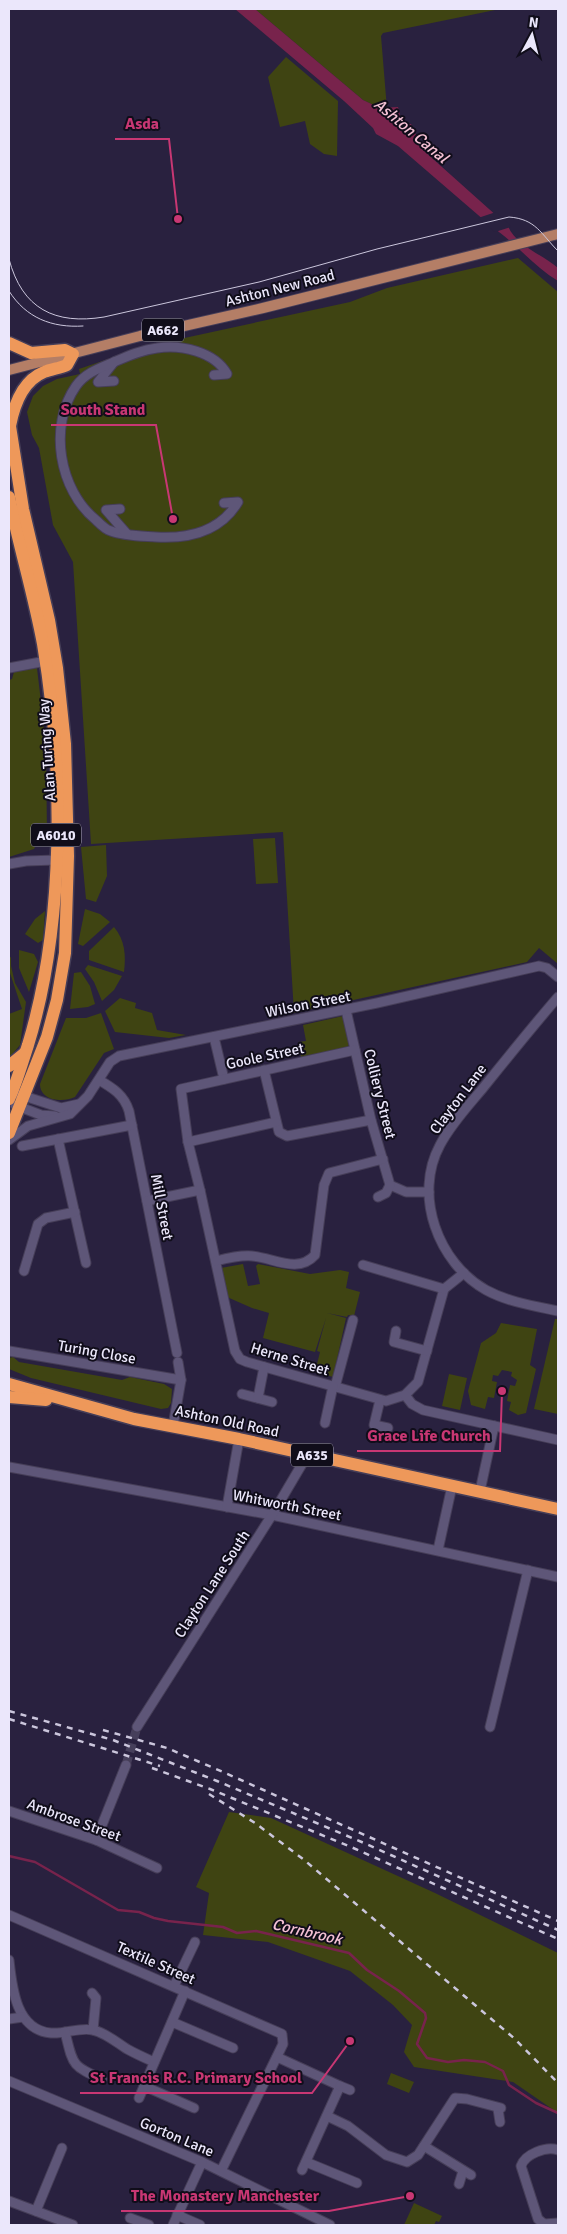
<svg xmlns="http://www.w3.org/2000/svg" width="567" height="2234" font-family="Signika,sans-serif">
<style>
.green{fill:#3f4412}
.water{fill:#78234c}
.pier{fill:#29213f}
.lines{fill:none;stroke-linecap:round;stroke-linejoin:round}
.stream{stroke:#78234c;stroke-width:2.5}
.minor-tunnel{stroke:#463f5b;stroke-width:9;stroke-dasharray:9 4.5;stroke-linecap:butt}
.minor-casing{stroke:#463e58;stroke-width:11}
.major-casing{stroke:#463e58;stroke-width:12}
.highway-casing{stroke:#463e58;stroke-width:15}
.minor{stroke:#5e5678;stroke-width:9}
.major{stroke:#b47e66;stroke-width:10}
.highway{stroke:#ee985a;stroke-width:12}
.tram{stroke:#cbc6dc;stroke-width:1}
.rail{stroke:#cbc6dc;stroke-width:2.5;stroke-dasharray:6 6;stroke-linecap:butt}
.labels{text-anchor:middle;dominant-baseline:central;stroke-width:4;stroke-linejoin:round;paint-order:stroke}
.shield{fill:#100d1a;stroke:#a9a6b8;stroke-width:1}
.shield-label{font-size:14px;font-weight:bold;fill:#ebe7fb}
.street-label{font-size:15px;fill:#ebe7fb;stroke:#100d1a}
.water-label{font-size:16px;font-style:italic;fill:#f4c1d4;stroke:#100d1a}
.leader{fill:none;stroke:#c83773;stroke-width:2}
.callout-dot{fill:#c83773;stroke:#100d1a;stroke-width:2}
.callout-label{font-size:16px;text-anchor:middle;font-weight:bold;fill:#c83773;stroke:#100d1a;stroke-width:4;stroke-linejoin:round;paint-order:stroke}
</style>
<rect width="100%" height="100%" fill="#29213f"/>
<g class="green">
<path d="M255,9H500L383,33L381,36L387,109L380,108L363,100Z"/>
<path d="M286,57L338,101L337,156L324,154L310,144L305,121L280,127L268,77Z"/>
<path d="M518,258L558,292V964L539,948L527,962L294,1013L283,832L91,844L73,562L53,525L39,448L32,435L27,412L33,396L43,386L57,379L80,374L79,369L143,347L350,302L387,288Z"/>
<path d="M37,668L46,745L47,837L42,833L34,849L9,857V680L12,679L14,672Z"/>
<path d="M275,838L278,883L256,884L253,839Z"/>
<path d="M106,845L107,876L96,902L86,899L81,847Z"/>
<path d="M85,909L100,914L110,922L83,946L78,944Z"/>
<path d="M45,911L43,940L38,943L25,934L35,919Z"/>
<path d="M114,927C125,940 126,955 124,972L89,960V951Z"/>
<path d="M19,950L34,954L38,962L29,992L19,968Z"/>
<path d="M11,957V966L15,983L26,1002L20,1045L9,1058V1014L22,1009L9,970V958Z"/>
<path d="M88,965L122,976L114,990L102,1001L94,982L85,969Z"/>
<path d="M81,972L90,986L95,1004L88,1007L70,1009L74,973Z"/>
<path d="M120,998L136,1003L135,1008L152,1013L157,1030L186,1035L169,1038L115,1032L105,1011Z"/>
<path d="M101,1013L114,1049L104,1053L75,1097C63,1103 40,1101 40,1084L66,1018H86Z"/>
<path d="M343,1016L349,1047L301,1057L298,1042L306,1041L303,1025Z"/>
<path d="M243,1264L248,1286L260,1284L256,1266L258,1264L310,1274L340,1270L349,1272L346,1288L360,1292L354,1316L348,1315L347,1317L327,1313L346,1318L333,1377L315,1372L320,1352L317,1351L326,1318L315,1352L263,1338L269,1313L252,1308L227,1297L221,1268Z"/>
<path d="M555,1319H558V1414L534,1409Z"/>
<path d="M501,1323L537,1329L530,1365L536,1369L526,1413L518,1415L509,1410L511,1402L507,1401L510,1385L515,1386L517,1380L511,1376L512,1372L502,1370L498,1376L493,1375L492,1381L497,1382L494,1398L488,1397L485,1409L471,1405L468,1391L481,1343L496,1333Z"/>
<path d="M13,1357L19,1362L122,1380L130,1377L164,1384L172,1389L171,1403L168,1408L161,1409L31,1378L9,1369V1358Z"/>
<path d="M449,1374L467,1378L460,1410L442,1406Z"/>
<path d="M229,1812L271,1818L435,1893L558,1953V2113L513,2082L414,2067L404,2052L412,2025L393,2005L350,1971L268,1942L203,1935L209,1893L196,1887Z"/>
<path d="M391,2073L414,2082L409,2093L387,2084Z"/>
<path d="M414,2203L442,2216L439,2222L436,2221L434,2225H404Z"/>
</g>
<path class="water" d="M235,9H255L363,100L380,108L398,107L401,119L408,124H411L423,150L508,226C516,246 542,254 558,268V281C533,266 516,243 492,227L398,146L376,134L373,128L344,101Z"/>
<path class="pier" d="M496,212L509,224L511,227L495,232L478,218Z"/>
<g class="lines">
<path class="stream" d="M9,1856L35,1862L118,1910L139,1912L154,1918L168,1921L223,1927L237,1933L256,1931L349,1953L367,1970L399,1991L425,2013L426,2018L417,2044L427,2058L448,2062L464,2060L485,2062L503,2071L509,2085L536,2103L558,2113"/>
<path class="minor-tunnel" d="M126,1765L137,1727"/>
<defs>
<g id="minor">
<path d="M114,362L98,382L114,381"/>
<path d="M214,375L227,374C215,352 181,344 157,348C141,350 128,356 114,362C100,368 85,373 76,386C48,426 59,490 96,520C100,524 106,530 111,531C124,536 142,536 156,537C189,539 220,532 238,502L224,503"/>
<path d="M120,509L106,510L127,534"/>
<path d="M9,668L46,661"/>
<path d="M9,864L26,861L56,860"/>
<path d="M558,997C532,1027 508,1057 483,1088C468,1106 451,1124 440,1145C413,1195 438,1263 486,1290C508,1302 534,1306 558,1311"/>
<path d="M346,1010L371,1120L390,1185L406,1192H429"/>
<path d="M214,1037L224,1079"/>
<path d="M355,1050L181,1089L188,1142L200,1190L235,1351L240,1359L247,1362L386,1401L405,1395L418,1382L444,1289L464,1273"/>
<path d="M264,1070L279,1132L287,1136L371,1120"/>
<path d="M99,1080C113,1088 124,1095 129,1111L177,1353"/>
<path d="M18,1094L61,1108L79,1104"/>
<path d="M15,1105L41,1115L55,1116"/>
<path d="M58,1139L86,1263"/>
<path d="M9,1140L28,1126L70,1114L88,1096L110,1062L119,1056L377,1003L539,966L547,968L558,977"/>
<path d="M188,1142L276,1122"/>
<path d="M22,1146L132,1125"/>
<path d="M378,1197L386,1193L390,1185"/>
<path d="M147,1201L200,1190"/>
<path d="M216,1261C228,1258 240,1255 252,1256C274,1258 298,1274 315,1255L324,1185L329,1173L383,1159"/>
<path d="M363,1265L444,1289"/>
<path d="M24,1271L38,1224L46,1218L75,1212"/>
<path d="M396,1331L394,1342L427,1351"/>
<path d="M9,1351L181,1380"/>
<path d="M335,1387L353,1320"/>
<path d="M242,1394L272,1402"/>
<path d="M405,1395L412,1404L423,1410L558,1440"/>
<path d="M258,1398L264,1367"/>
<path d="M380,1400L374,1425L388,1428"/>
<path d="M325,1423L333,1386"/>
<path d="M173,1426L181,1380L178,1362"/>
<path d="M9,1467L272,1515L558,1577"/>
<path d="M480,1491L494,1426"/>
<path d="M227,1507L239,1439"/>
<path d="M438,1550L452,1486"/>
<path d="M137,1727L272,1515L308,1454"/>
<path d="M490,1727L528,1570"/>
<path d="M9,1811L96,1840L157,1868"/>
<path d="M96,1840L126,1765"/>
<path d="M9,1915L282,2034L283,2044L221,2171"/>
<path d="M9,1960C12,1988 16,2030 51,2033C66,2034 79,2027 93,2030C106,2033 116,2042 127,2049C136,2054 145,2058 154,2062"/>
<path d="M174,1986L195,1942"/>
<path d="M92,1993L96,1998L93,2030"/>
<path d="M9,2019L23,2017"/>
<path d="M172,2022L233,2048"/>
<path d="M65,2032C73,2064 71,2066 102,2079"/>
<path d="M277,2057L340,2086L302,2170"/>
<path d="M9,2081L202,2162L330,2225"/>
<path d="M144,2086L194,2108"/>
<path d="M340,2086L350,2090"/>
<path d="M139,2098L185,1991"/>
<path d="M498,2109L500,2122"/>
<path d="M327,2116L348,2126L386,2155L407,2162L418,2155L455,2098L467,2099L501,2108"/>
<path d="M424,2146L471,2175"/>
<path d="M558,2150C546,2146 525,2154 521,2166L538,2219L544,2224L558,2223"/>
<path d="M306,2162L357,2183"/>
<path d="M459,2184L463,2171"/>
<path d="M9,2201L73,2225"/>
<path d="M36,2211L62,2148"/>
<path d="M177,2215L200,2225"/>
<path d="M130,2218L149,2225"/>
<path d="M173,2225L202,2162"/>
</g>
<path id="major" d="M9,370L140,336L263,308L558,234"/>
<g id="highway">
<path d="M9,343L31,353L65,350L73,354L67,365C60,368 52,369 44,372C22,381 14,405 10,426"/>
<path d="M9,420L23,509L49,620L57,668L65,744L68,856L65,953L57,1000L47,1037L9,1133"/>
<path d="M9,497C19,546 34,595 43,644C64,769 65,924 28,1045C22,1063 17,1082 9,1099"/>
<path d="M9,1066L25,1053"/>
<path d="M9,1384L134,1419L239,1439L558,1509"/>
<path d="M9,1397L46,1400"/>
</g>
</defs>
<use href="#minor" class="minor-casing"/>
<use href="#major" class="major-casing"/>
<use href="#highway" class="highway-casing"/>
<use href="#minor" class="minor"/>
<use href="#major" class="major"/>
<use href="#highway" class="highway"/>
<g class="tram">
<path d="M9,259C22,309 55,325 104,317L259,282L377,249L509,217C536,219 541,234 558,251"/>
<path d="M9,291C26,318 52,328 83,326"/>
</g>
<g class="rail">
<path d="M9,1711L113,1740L217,1781L364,1843L558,1930"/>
<path d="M9,1719L160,1766"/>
<path d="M103,1730L167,1748L223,1772L558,1921"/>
<path d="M152,1768L210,1789L351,1847L558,1939"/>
<path d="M209,1794L255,1823L303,1859L515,2039L558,2083"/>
</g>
</g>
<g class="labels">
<g class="shield">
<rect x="142" y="318.5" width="42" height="23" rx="4"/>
<rect x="31" y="823.5" width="50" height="23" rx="4"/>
<rect x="291" y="1443.5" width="42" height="23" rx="4"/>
</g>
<g class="shield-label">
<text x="163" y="330">A662</text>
<text x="56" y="835">A6010</text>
<text x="312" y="1455">A635</text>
</g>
<g class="street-label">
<text transform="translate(280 288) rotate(-14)">Ashton New Road</text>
<text transform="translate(47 750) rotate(-94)">Alan Turing Way</text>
<text transform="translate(308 1004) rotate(-11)">Wilson Street</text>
<text transform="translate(265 1056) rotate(-12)">Goole Street</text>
<text transform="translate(380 1094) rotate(76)">Colliery Street</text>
<text transform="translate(458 1099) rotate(-53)">Clayton Lane</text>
<text transform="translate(162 1207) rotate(79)">Mill Street</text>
<text transform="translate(97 1352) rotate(10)">Turing Close</text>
<text transform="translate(290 1359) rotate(17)">Herne Street</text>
<text transform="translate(227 1421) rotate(12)">Ashton Old Road</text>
<text transform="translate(287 1505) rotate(11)">Whitworth Street</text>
<text transform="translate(212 1584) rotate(-57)">Clayton Lane South</text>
<text transform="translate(74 1820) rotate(20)">Ambrose Street</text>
<text transform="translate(156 1963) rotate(24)">Textile Street</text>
<text transform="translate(177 2137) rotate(23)">Gorton Lane</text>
</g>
<g class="water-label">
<text transform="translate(411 131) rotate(40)">Ashton Canal</text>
<text transform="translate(307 1932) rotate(13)">Cornbrook</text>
</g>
</g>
<path class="leader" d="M178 219L169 139H115M173 519L156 425H51M502 1391L500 1451H357M350 2041L312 2093H80M410 2196L329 2211H121"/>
<g class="callout-dot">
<circle cx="178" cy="219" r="5"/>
<circle cx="173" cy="519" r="5"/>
<circle cx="502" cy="1391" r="5"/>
<circle cx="350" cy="2041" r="5"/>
<circle cx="410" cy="2196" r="5"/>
</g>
<g class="callout-label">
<text x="142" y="129">Asda</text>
<text x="103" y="415">South Stand</text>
<text x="429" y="1441">Grace Life Church</text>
<text x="196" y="2083">St Francis R.C. Primary School</text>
<text x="225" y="2201">The Monastery Manchester</text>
</g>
<rect width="567" height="2234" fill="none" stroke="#ebe7fb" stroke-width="20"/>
<g transform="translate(532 35) rotate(7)" stroke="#100d1a" stroke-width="4" paint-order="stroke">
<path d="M0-4L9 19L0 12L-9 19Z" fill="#ebe7fb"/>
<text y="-8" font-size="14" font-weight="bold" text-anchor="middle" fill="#ebe7fb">N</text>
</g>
</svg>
